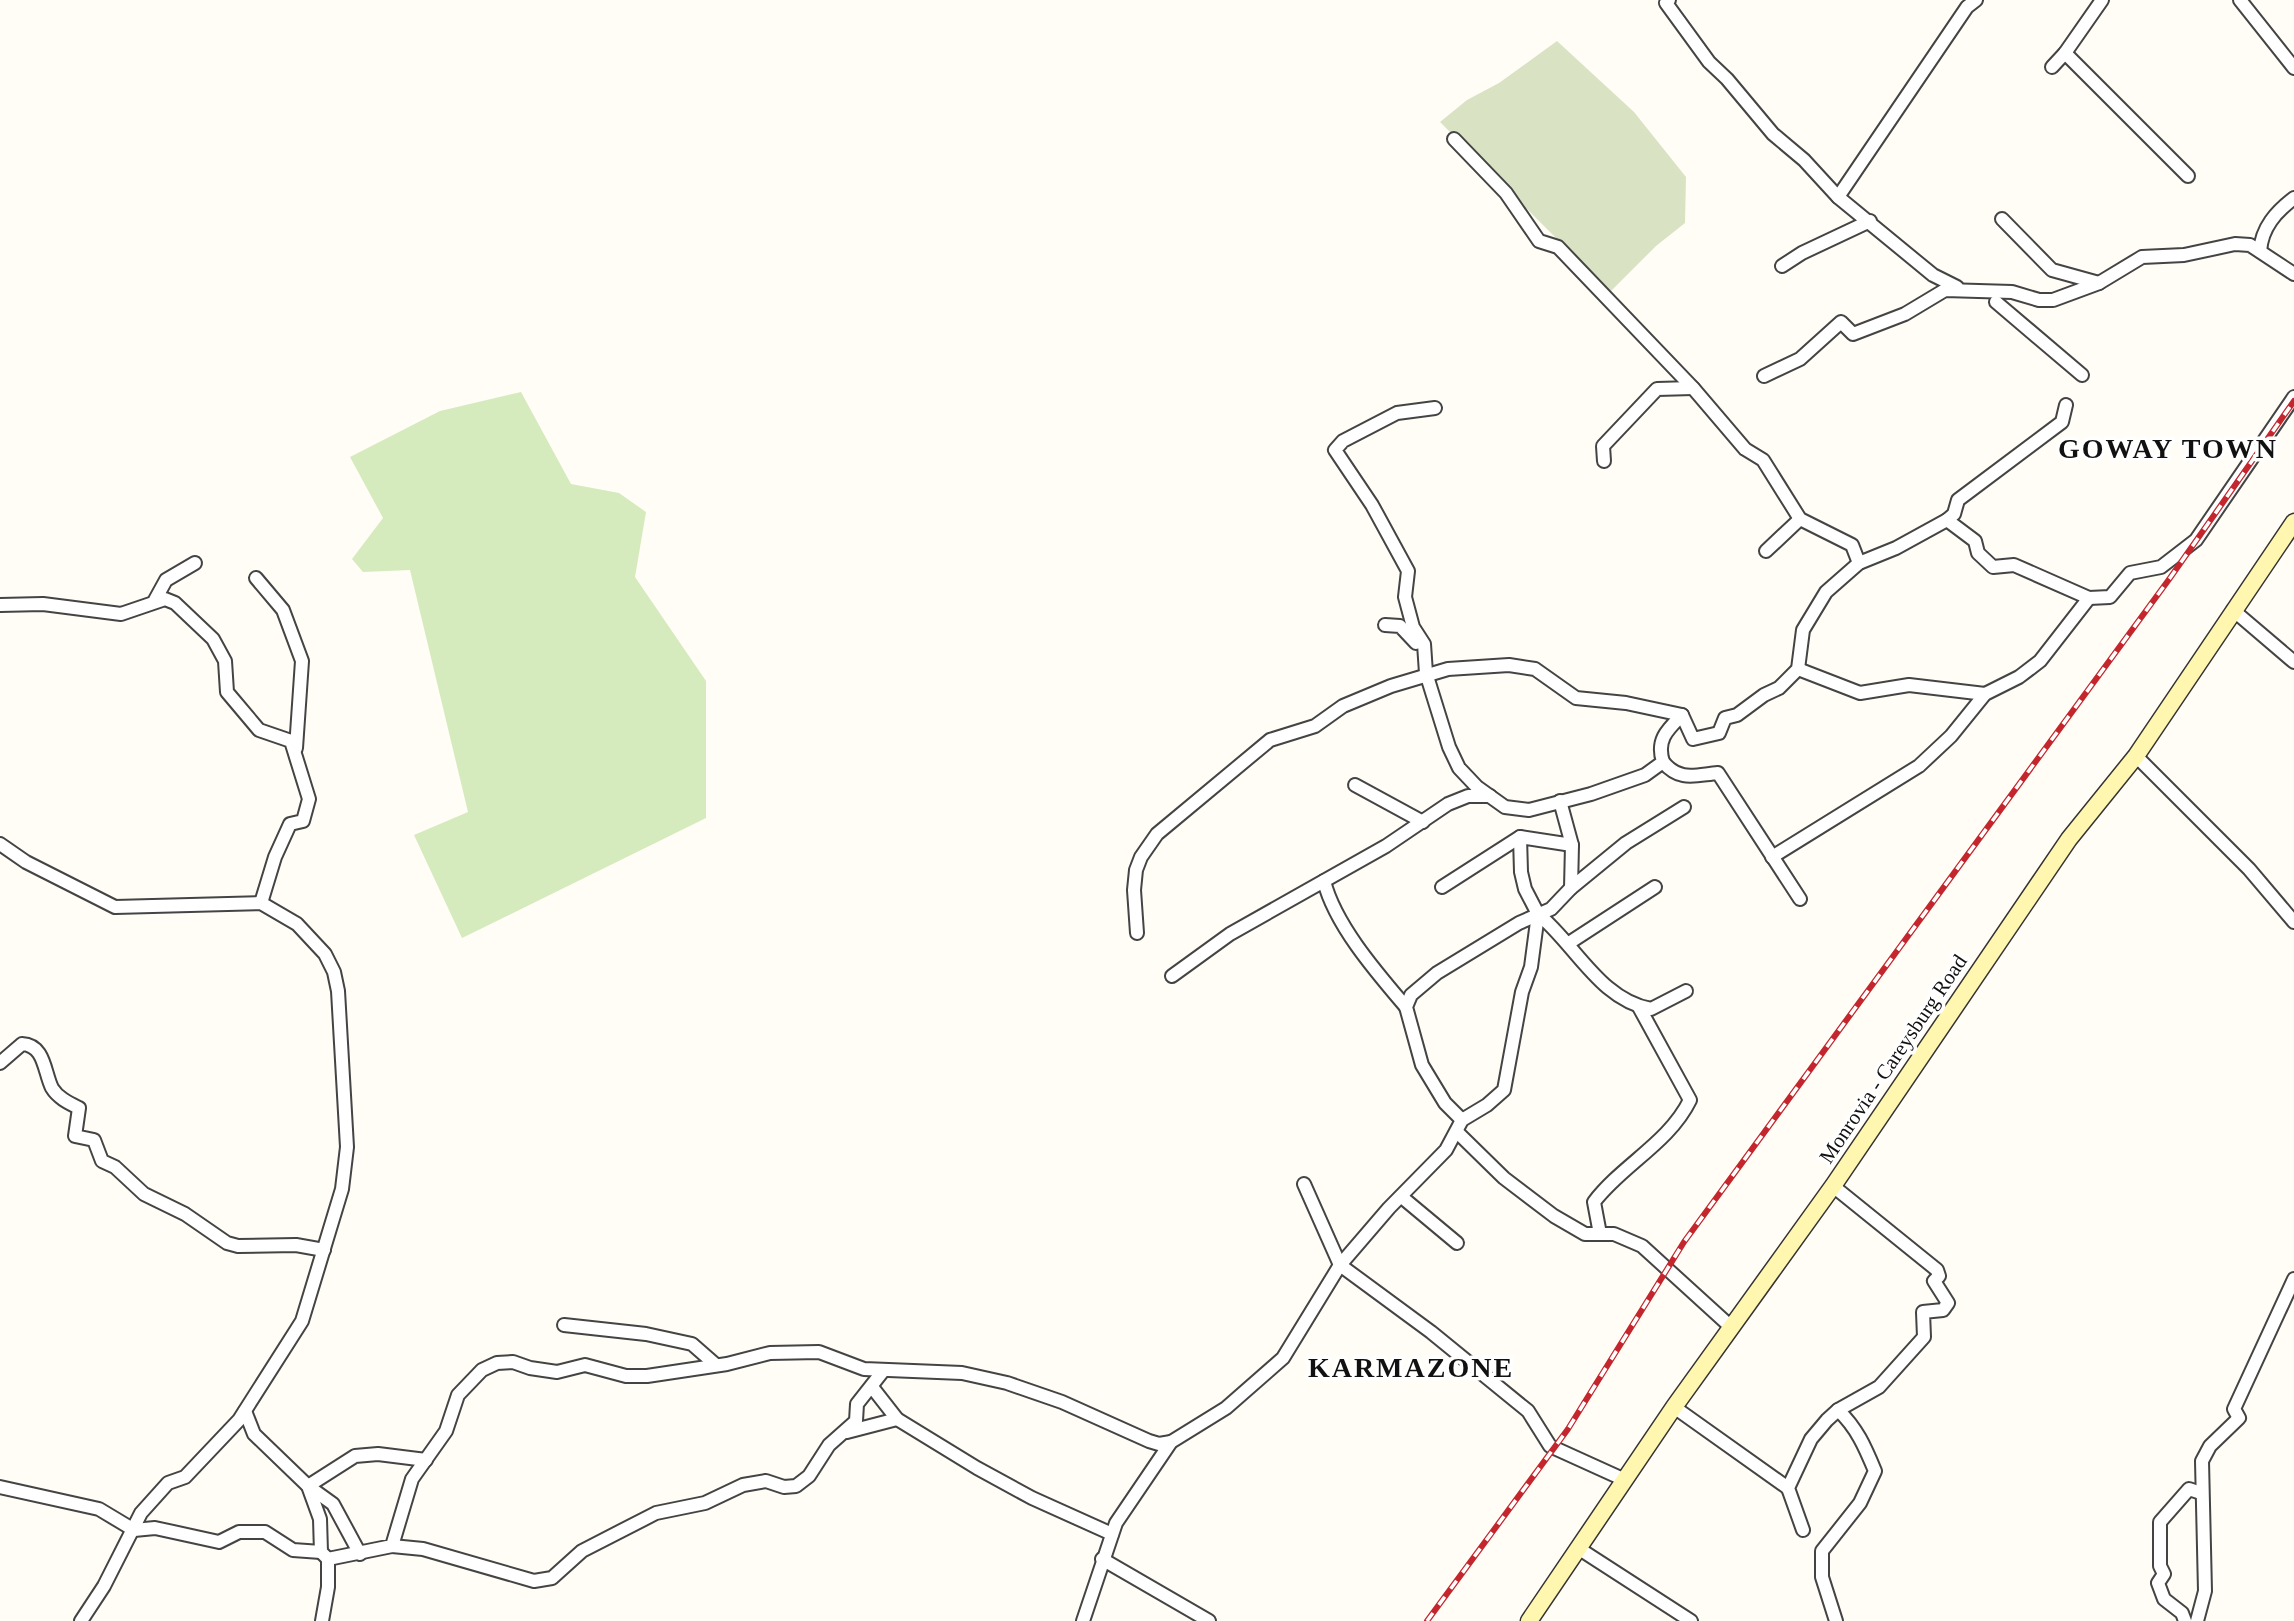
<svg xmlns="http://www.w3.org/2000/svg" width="2294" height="1621" font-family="'Times New Roman',serif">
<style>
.green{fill:#d5ebbd}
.cemetery{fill:#d9e3c4}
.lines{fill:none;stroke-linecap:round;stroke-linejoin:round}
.minor-casing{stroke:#444;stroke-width:16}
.secondary-casing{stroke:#333;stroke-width:19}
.minor{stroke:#fff;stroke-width:12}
.secondary{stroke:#fff6b0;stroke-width:16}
.rail-casing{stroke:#c4262e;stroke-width:6}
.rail{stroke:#fff;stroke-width:3.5;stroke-dasharray:10;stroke-linecap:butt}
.labels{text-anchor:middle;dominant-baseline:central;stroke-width:7;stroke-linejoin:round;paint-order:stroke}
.street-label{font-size:21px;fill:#111;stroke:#fff}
.district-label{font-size:28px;font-weight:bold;letter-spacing:2px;fill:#111;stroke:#fff}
</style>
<rect width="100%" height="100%" fill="#fffdf5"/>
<path class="green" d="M521,392L571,484L619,493L646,512L635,577L706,681V818L462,938L414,835L468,812L410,570L363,572L352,559L383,518L350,457L440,411Z"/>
<path class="cemetery" d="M1557,41L1634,112L1686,177L1685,223L1656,246L1610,292L1440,122L1467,100L1499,83Z"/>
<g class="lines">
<defs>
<g id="minor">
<path d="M1669,0L1666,3L1709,62L1727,79L1773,134L1804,160L1838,197L1933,275L1957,287"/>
<path d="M2240,0L2294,68"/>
<path d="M2065,53L2188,176"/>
<path d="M2052,67L2065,53L2102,0"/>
<path d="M1454,139L1506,193L1539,241L1558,247L1693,388L1745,449L1763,460L1800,519L1852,545L1859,563"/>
<path d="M1838,197L1967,7L1976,0"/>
<path d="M2002,219L2052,270L2099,283"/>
<path d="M2260,251C2262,227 2276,212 2294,198"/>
<path d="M1782,266L1802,253L1870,221"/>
<path d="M1996,302L2082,375"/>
<path d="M1764,376L1800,359L1841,322L1853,334L1905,314L1945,290L2012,292L2039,300H2053L2099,283L2142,257L2184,255L2235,244L2250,245L2294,274"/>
<path d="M1435,408L1397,413L1343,441L1335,450L1372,505L1408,571L1405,597L1413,627L1424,644L1426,673L1449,747L1459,768L1477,787L1505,807L1529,810L1591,794L1645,775L1663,762C1656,740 1667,730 1682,715L1693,739L1719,733L1725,718L1737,715L1764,695L1779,688L1798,669L1803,630L1826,592L1859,563L1896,548L1947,520L1975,541L1978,553L1993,567L2014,565L2089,598L2110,597L2130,573L2161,567L2196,540L2294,397"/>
<path d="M1604,461L1603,446L1657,389L1693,388"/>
<path d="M1947,520L1954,514L1958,500L2062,422L2066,405"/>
<path d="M1766,551L1800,519"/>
<path d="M256,578L283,610L302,661L296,748"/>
<path d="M155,600L166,580L195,563"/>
<path d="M0,605L43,604L121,614L165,599L175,603L213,639L225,661L227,692L259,730L291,741L309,799L303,821L290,824L275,857L261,903"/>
<path d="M2233,610L2294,662"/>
<path d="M1385,625L1400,626L1416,643"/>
<path d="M1798,669L1860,693L1909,685L1985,694"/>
<path d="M2136,756L2249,869L2294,922"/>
<path d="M1663,762C1680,782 1695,775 1718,773L1800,899"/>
<path d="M1355,785L1423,822"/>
<path d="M0,844L26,862L115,907L261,903L297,924L325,954L334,972L338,991L347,1147L342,1189L302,1321L239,1420L185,1477L168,1483L141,1513L104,1586L81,1621"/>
<path d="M1772,857L1919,766L1951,736L1985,694L2019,677L2040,661L2089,598"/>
<path d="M1324,881C1335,925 1377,973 1406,1007"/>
<path d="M1442,887L1520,837"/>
<path d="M1571,888L1626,843L1684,807"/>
<path d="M1538,914C1575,944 1600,1000 1651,1009L1686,991"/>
<path d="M1137,933L1134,890L1136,870L1141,857L1157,834L1270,740L1315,726L1343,706L1391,686L1448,669L1509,665L1535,669L1576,698L1626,703L1682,715"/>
<path d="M1569,943L1655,887"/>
<path d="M1172,976L1230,934L1386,846L1448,804L1468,796H1490"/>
<path d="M0,1063L22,1044C45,1045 44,1072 52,1088C58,1098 69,1103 79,1108L75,1136L94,1140L102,1161L115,1167L144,1194L185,1214L227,1243L238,1246L296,1245L324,1250"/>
<path d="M1462,1120L1445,1103L1422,1065L1406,1007L1411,995L1437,973L1519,923L1551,909L1571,888L1572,845"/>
<path d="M1457,1132L1504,1178L1554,1216L1585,1234H1614L1642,1246L1731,1327"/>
<path d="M1304,1184L1340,1265L1431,1332L1528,1411L1550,1446L1625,1480"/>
<path d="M1403,1198L1457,1243"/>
<path d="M1600,1234L1594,1202C1622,1165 1669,1143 1690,1100L1639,1007"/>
<path d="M564,1325L646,1334L692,1344L716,1365"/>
<path d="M872,1387L897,1419L977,1468L1032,1498L1112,1534"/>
<path d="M1674,1407L1788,1488"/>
<path d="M245,1411L254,1434L308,1486L320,1519L321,1552L328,1559V1587L322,1621"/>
<path d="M847,1432L897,1419"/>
<path d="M0,1487L99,1509L134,1530L155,1528L219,1542L239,1532H265L293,1550L321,1552"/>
<path d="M1803,1530L1788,1488L1811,1439L1827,1420L1838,1410L1879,1387L1924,1337L1923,1312L1943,1310L1948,1303L1934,1281L1939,1276L1937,1270L1833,1186"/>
<path d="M392,1546L423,1549L534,1581L552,1578L582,1551L656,1513L705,1503L743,1485L766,1481L784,1487L796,1486L809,1476L829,1445L856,1421L857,1404L883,1371"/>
<path d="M1578,1548L1691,1621"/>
<path d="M360,1554L333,1504L308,1486L355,1456L378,1454L426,1460"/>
<path d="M328,1559L392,1546L412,1479L446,1431L458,1395L482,1370L497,1363L513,1362L530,1368L557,1372L585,1365L626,1376H647L727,1364L770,1353L819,1352L864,1369L962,1373L1007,1383L1062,1402L1149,1441L1159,1444L1171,1442"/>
<path d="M1102,1559L1209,1621"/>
<path d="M1083,1621L1116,1523L1171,1442L1226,1408L1283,1358L1340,1265L1389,1208L1446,1150L1462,1120L1487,1105L1504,1090L1522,992L1531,967L1538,914L1525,889L1521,872L1520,837L1572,845L1560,801"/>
<path d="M1836,1621L1822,1577V1551L1860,1503L1875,1471C1865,1447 1857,1428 1838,1410"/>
<path d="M2185,1621L2182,1613L2164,1599L2158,1583L2164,1574L2160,1566V1522L2189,1489L2201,1493"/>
<path d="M2197,1621L2205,1591L2202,1461L2210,1446L2239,1418L2234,1409L2294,1279"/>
</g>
<path id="secondary" d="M1529,1621L1674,1407L1833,1186L2069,839L2136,756L2294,522"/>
</defs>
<use href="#minor" class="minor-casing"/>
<use href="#secondary" class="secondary-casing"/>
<use href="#minor" class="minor"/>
<use href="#secondary" class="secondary"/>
<defs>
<path id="rail" d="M1427,1621L1568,1429L1684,1242L2170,578L2294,401"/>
</defs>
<use href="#rail" class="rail-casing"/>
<use href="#rail" class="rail"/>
</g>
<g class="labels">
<g class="street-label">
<text transform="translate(1893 1059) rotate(-56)">Monrovia - Careysburg Road</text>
</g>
<g class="district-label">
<text x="2168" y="448">GOWAY TOWN</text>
<text x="1411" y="1367">KARMAZONE</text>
</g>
</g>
</svg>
